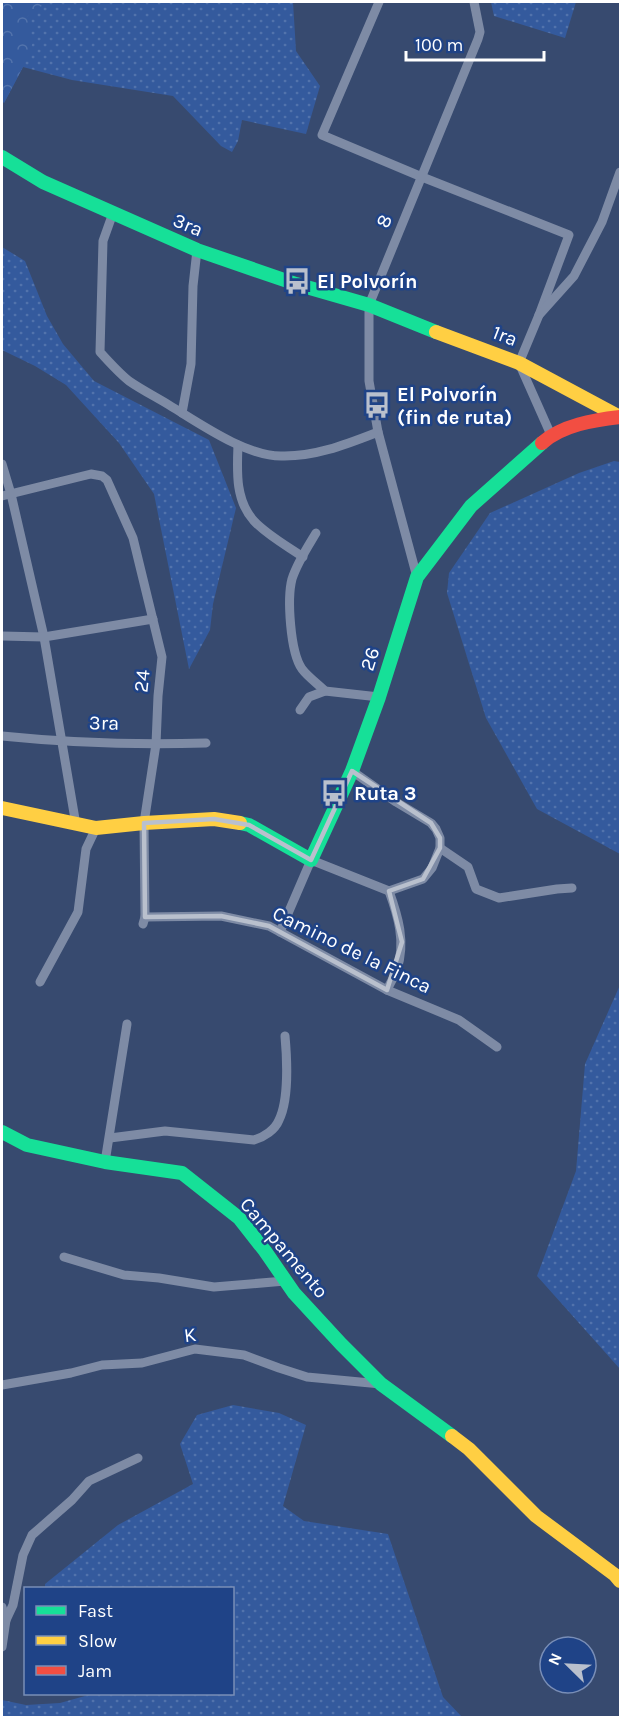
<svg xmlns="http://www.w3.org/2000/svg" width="622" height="1719" font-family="Karla,sans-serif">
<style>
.grass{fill:url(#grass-dots)}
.forest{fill:url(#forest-crowns)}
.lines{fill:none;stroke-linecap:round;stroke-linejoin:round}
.street{stroke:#7e8ba5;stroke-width:9}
.fast{stroke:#16e098;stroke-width:14}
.slow{stroke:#ffcf43;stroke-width:14}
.jam{stroke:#f24e42;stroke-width:14}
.marked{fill:none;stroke:#b9c0cd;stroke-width:4.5;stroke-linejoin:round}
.labels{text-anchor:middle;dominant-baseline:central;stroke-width:5;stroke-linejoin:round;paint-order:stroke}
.street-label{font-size:20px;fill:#fff;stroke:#1f4387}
.poi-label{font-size:20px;font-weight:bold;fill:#fff;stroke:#1f4387;text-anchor:start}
</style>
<defs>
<pattern id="grass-dots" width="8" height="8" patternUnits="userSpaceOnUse" patternTransform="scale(1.5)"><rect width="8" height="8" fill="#345a9d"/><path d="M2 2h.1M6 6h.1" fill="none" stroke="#5273ac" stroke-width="1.8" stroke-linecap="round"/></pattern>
<pattern id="forest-crowns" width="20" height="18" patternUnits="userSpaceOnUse" patternTransform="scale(1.5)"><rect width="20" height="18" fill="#345a9d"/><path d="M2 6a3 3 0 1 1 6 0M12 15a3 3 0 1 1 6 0" fill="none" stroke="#5273ac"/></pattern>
</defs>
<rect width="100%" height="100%" fill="#374a6f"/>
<g class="grass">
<path d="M2,2H293L296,51L320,86L306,134L242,120L238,141L232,152L221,146L173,96L72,80L23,67L4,103L2,100Z"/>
<path d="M491,2H576L565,38L494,16Z"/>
<path d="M2,247L25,261L47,316L63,344L94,381L209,440L236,508L213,604L210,630L189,669L154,494L119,443L66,385L35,366L2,350Z"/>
<path d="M614,461L620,462V854L537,809L486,718L447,593L449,573L490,513L579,473Z"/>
<path d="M620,985V1369L537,1276L576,1171L585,1064Z"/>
<path d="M233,1405L279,1413L306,1425L283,1506L304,1521L388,1534L443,1697L462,1717H2V1700L26,1705L60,1703L92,1694H232V1588H45V1584L118,1525L193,1484L180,1444L197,1415Z"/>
</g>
<path class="forest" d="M2,2H47L27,17L33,42L23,67L4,103L2,100Z"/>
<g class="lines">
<g class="street">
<path d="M379,2L322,135L422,177L569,235L539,315"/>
<path d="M113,213L103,241L100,352C109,362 119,373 129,381C142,390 156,397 169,405C199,423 245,456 281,456C315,457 347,444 378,432"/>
<path d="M182,413L191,364L193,286L197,250"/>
<path d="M551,435L519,363L539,315L574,276L602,222L620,172"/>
<path d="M238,445C237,471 235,500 254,521C267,535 287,546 303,557"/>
<path d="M2,464L11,494L44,637L76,825"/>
<path d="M2,496L91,474L102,476L107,480L133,538L162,657L158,696L156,744L144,823L145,917L143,924"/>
<path d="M316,533C307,548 297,563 292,579C287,598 290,652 302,669C308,677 318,684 325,691"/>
<path d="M417,577L378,432L369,381V305L478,39L480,32L474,2"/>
<path d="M2,636L44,637L153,619"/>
<path d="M300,710L309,697L325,691L379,697"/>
<path d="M2,736C70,743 137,745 206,743"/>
<path d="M440,848L468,867L476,889L499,898L557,889L572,888"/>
<path d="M145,917L221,916L269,926L387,990L459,1020L497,1047"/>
<path d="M280,932L311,860L389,891L423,879L432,868L440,848V838L436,829L431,823L396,802L352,771"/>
<path d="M40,982L78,912L86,849L96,828"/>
<path d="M387,990C390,983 395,976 397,969C406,942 398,916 389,891"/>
<path d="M110,1138L165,1131L254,1140C264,1137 275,1130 279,1120C289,1100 287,1058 285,1036"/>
<path d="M105,1162L127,1024"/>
<path d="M64,1257L124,1275L159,1278L214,1287L285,1281"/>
<path d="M2,1385L71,1373L102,1365L142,1363L195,1349L244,1355L279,1368L307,1377L381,1384"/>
<path d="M2,1607L6,1620L2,1647"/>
<path d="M6,1620L13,1605L23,1555L32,1535L72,1500L89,1481L138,1458"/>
</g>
<g class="fast">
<path d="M2,157L43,182L197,250L296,284L369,305L436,332"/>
<path d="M240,823L249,825L311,860L352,771L379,697L417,577L471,506L542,443"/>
<path d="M2,1132L27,1145L105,1162L182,1173L239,1218L265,1251L294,1293L341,1344L381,1384L452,1436"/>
</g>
<g class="slow">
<path d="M436,332L519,363L620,417"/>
<path d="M2,808L96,828L144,823L214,819L240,823"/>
<path d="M452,1436L469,1449L536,1516L615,1575L620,1581"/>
</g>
<path class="jam" d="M542,443C562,425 594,420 620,417"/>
</g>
<path class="marked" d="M352,771L431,823L440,838V848L423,879L389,891L402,942L387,990L269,926L221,916L145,917L144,823L214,819L249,825L311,860Z"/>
<defs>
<symbol id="bus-bare" viewBox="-9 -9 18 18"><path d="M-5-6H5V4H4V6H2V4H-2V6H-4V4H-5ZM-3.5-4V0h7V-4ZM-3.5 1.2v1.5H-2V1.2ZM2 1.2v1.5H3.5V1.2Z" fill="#b9c0cd" stroke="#1f4387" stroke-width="2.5" paint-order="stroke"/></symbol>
</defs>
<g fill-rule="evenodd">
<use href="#bus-bare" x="278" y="262" width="38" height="38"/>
<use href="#bus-bare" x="358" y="386" width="38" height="38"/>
<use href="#bus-bare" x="315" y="774" width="38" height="38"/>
</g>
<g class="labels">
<g class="street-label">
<text transform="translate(384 221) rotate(-68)">8</text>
<text transform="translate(188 225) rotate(23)">3ra</text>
<text transform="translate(505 336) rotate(21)">1ra</text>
<text transform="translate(370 659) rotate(-73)">26</text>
<text transform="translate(142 681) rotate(-84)">24</text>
<text transform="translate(104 723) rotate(1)">3ra</text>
<text transform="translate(352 950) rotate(26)">Camino de la Finca</text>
<text transform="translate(284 1248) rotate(50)">Campamento</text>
<text transform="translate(190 1335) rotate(-7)">K</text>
</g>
<g class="poi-label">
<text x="317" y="281">El Polvorín</text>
<text x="397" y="394">El Polvorín<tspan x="397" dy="23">(fin de ruta)</tspan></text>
<text x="354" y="793">Ruta 3</text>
</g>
</g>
<rect width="622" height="1719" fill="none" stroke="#ffffff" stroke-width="6"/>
<rect x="24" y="1587" width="210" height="108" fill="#1f4387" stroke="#798eb7" stroke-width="1.5"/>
<rect x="36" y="1606" width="30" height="9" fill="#16e098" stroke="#798eb7" stroke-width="1.5"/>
<text x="78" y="1617" font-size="18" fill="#ffffff">Fast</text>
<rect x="36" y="1636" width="30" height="9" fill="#ffcf43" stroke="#798eb7" stroke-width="1.5"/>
<text x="78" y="1647" font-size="18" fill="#ffffff">Slow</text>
<rect x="36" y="1666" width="30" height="9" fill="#f24e42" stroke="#798eb7" stroke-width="1.5"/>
<text x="78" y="1677" font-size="18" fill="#ffffff">Jam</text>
<g transform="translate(568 1665) rotate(294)"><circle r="28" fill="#1f4387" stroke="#798eb7" stroke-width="1.5"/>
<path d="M0-4.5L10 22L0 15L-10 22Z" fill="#b9c0cd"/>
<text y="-9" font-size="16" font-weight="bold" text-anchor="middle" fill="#ffffff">N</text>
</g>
<path d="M406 51v9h138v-9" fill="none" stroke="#ffffff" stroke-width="3"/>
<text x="415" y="51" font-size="18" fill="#ffffff" stroke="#1f4387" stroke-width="4.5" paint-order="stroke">100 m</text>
</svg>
